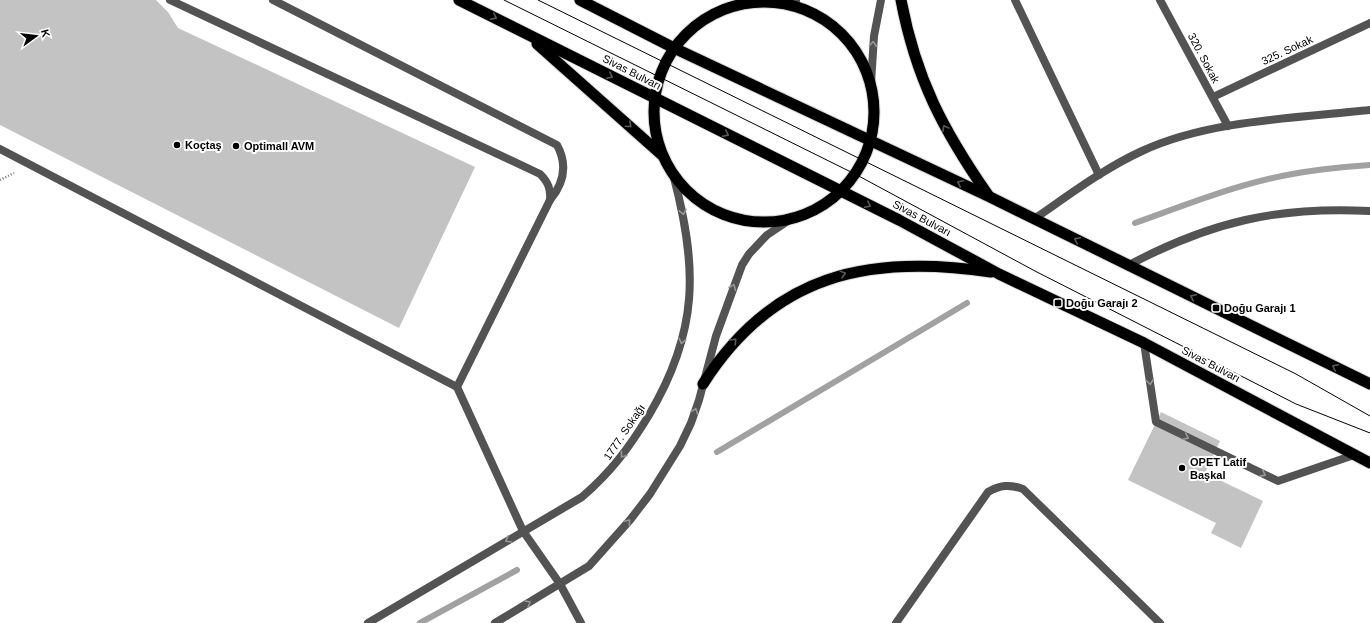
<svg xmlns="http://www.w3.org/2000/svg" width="1370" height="623" font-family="Arial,sans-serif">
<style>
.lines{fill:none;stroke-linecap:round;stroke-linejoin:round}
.stream{stroke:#a1a1a1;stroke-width:6}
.building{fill:#c3c3c3}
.trunk-casing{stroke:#dbdbdb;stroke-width:13}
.path{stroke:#757575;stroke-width:2.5;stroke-dasharray:1 2;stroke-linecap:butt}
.service{stroke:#535353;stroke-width:8}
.minor{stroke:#535353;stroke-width:8}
.tertiary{stroke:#535353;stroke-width:8}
.trunk{stroke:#000;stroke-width:11}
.tram{stroke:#000;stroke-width:1}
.oneway{stroke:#595959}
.oneway2{stroke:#989898}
.poi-dot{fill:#000;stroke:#fff;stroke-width:1.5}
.labels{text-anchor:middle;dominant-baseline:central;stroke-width:4;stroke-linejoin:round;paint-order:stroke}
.street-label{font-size:11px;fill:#000;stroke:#fff}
.poi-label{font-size:11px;font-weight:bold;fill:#000;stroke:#fff;text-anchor:start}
</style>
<rect width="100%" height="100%" fill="#fff"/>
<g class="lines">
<g class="stream">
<path d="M1135,223C1183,206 1232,186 1282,176C1311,170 1341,167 1370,165"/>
<path d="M717,452L967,303"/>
<path d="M420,623L517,570"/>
</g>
</g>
<g class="building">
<path d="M0,0H156L168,12L178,28L475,167L399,328L0,125Z"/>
<path d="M1161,412L1220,441L1205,473L1263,501L1241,548L1211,533L1216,523L1128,480Z"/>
</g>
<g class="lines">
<defs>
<g id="trunk">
<path d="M459,0L899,220L999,274L1144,343L1370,463"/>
<path d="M580,0L674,48L988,196L1370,384"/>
<path d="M901,0C916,79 943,130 988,195"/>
<circle cx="764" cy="112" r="110"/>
<path d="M537,44L663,156"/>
<path d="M703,384C773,274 868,254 991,272"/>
</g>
</defs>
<use href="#trunk" class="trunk-casing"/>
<path class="path" d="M0,180L14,173"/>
<path class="service" d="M1144,343L1156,422L1278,481L1354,455"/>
<g class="minor">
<path d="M170,0L540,174C548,182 551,189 550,200L457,387"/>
<path d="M273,0L557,145C568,165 564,183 550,200"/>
<path d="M1015,0L1099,175"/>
<path d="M1160,0L1228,126"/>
<path d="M1213,97L1370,23"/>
<path d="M0,149L457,387L523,531L560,584L581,623"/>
<path d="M1034,219C1069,195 1103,169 1142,151C1208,120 1297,118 1370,110"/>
<path d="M1129,265C1210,222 1278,206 1370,211"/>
<path d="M896,623L988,492C1000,485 1009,484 1023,489L1160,623"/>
</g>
<g class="tertiary">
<path d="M781,3L796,0"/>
<path d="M871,83L874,36L881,0"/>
<path d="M368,623L582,497C611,472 629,448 649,415C699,331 698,267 673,174"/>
<path d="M495,623L589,566L630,520L650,494L680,446L691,423L699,400L716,336L742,265L749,254L767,235L791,219"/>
</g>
<use href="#trunk" class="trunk"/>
<g class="tram">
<path d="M504,0L855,174L1035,271L1296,404L1370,433"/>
<path d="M538,0L1296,374L1370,416"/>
</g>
</g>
<defs><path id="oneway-chevron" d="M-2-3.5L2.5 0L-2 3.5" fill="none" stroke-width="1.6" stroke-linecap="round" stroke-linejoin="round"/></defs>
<g class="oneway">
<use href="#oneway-chevron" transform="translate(494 17) rotate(27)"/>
<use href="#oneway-chevron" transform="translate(610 76) rotate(27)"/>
<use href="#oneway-chevron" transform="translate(629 125) rotate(42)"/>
<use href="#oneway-chevron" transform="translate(945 128) rotate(-119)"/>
<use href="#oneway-chevron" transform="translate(726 134) rotate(27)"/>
<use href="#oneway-chevron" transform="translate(960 183) rotate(-155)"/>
<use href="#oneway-chevron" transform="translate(868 205) rotate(26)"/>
<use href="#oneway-chevron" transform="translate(1077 240) rotate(-154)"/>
<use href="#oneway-chevron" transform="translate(843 274) rotate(-15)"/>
<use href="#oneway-chevron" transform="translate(1193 297) rotate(-154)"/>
<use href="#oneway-chevron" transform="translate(734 341) rotate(-47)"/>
<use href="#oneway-chevron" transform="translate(1335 367) rotate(-154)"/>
</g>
<g class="oneway2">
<use href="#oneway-chevron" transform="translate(873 44) rotate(-85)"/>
<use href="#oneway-chevron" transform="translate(683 212) rotate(78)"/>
<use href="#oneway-chevron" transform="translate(733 287) rotate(-68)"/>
<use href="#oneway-chevron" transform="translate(682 341) rotate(104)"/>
<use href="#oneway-chevron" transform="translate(1150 382) rotate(82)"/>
<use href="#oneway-chevron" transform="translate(695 411) rotate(-70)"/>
<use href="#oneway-chevron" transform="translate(1186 437) rotate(26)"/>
<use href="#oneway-chevron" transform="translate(623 455) rotate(127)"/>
<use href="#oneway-chevron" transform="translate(1263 474) rotate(26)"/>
<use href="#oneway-chevron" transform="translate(628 522) rotate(-50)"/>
<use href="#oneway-chevron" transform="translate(508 540) rotate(149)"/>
<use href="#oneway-chevron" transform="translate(528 603) rotate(-31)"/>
</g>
<g class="poi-dot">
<circle cx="177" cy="145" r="4"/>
<circle cx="236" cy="146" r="4"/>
<rect x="1054" y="299" width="8" height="8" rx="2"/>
<rect x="1212" y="304" width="8" height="8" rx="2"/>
<circle cx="1182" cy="468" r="4"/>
</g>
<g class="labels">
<g class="street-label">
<text transform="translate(1287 50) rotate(-25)">325. Sokak</text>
<text transform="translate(1204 58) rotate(62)">320. Sokak</text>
<text transform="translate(632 72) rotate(27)">Sivas Bulvarı</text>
<text transform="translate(922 218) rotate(28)">Sivas Bulvarı</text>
<text transform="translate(1211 364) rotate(28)">Sivas Bulvarı</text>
<text transform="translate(624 432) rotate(-56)">1777. Sokağı</text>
</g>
<g class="poi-label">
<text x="185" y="145">Koçtaş</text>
<text x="244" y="146">Optimall AVM</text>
<text x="1066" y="303">Doğu Garajı 2</text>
<text x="1224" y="308">Doğu Garajı 1</text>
<text x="1190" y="462">OPET Latif<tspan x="1190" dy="13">Başkal</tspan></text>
</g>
</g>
<g transform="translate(36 36) rotate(75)" stroke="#ffffff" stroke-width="3" paint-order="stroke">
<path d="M0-3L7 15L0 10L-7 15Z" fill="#000000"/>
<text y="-6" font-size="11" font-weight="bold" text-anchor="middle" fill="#000000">K</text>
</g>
</svg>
